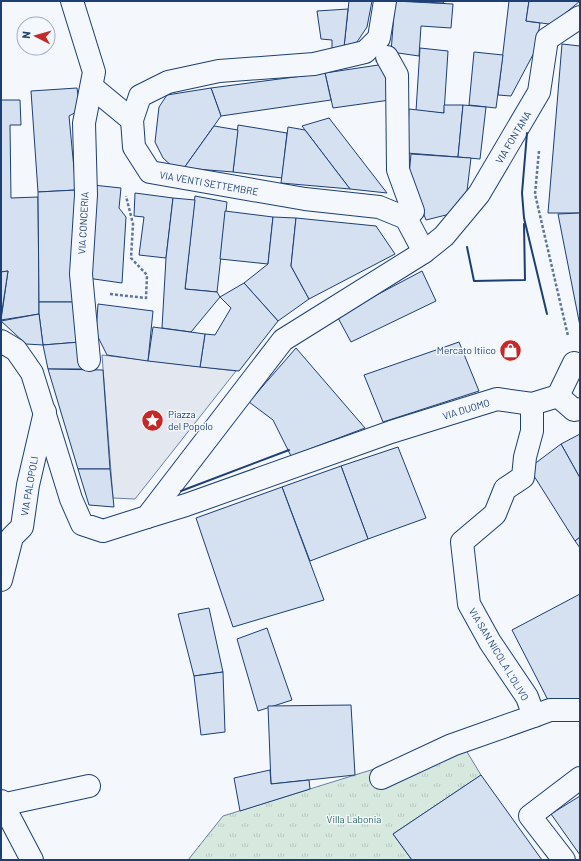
<svg xmlns="http://www.w3.org/2000/svg" width="581" height="861" font-family="Barlow,sans-serif">
<style>
.grass{fill:url(#grass-tufts);stroke:#687fa3}
.parking{fill:#e3e8f0;stroke:#687fa3}
.building{fill:#d5e0f0;stroke:#1d3f73}
.lines{fill:none;stroke-linecap:round;stroke-linejoin:round}
.minor-casing{stroke:#1d3f73;stroke-width:24}
.major-casing{stroke:#1d3f73;stroke-width:24}
.path{stroke:#5e769c;stroke-width:2.5;stroke-dasharray:3 2;stroke-linecap:butt}
.minor{stroke:#f4f7fb;stroke-width:22}
.major{stroke:#f4f7fb;stroke-width:22}
.wall{stroke:#1d3f73;stroke-width:2}
.labels{text-anchor:middle;dominant-baseline:central;stroke-width:3;stroke-linejoin:round;paint-order:stroke}
.street-label{font-size:10px;fill:#1d3f73;stroke:#f4f7fb}
.poi-label{font-size:10px;fill:#1d3f73;stroke:#f4f7fb;text-anchor:end}
.park-label{font-size:10px;fill:#2c6c60;stroke:#f4f7fb}
</style>
<defs>
<pattern id="grass-tufts" width="24" height="20" patternUnits="userSpaceOnUse"><rect width="24" height="20" fill="#d7e8df"/><path d="M3 7l-1-3M5 7V3M7 7l1-3M15 17l-1-3M17 17v-4M19 17l1-3" fill="none" stroke="#b8c8c3"/></pattern>
</defs>
<rect width="100%" height="100%" fill="#f4f7fb"/>
<path class="grass" d="M461,742L481,775L393,834L412,860H188L223,816Z"/>
<path class="parking" d="M102,355L236,371L135,499L113,498Z"/>
<g class="building">
<path d="M349,1H372L367,27L357,42L344,47Z"/>
<path d="M395,1L453,4L451,28L421,26L419,56L391,52Z"/>
<path d="M401,1H444L443,3Z"/>
<path d="M509,1H529L526,21L540,23L536,49L511,96L498,95Z"/>
<path d="M529,1H580L557,20L549,24L526,21Z"/>
<path d="M348,9L344,47L332,49V40L321,39L317,11Z"/>
<path d="M562,44L580,46V213H548Z"/>
<path d="M420,48L448,51L444,113L416,111Z"/>
<path d="M474,52L503,55L496,108L469,105Z"/>
<path d="M385,64L390,100L333,108L325,73Z"/>
<path d="M325,73L331,100L221,116L211,88Z"/>
<path d="M77,88L80,110L69,116L76,190L38,192L31,91Z"/>
<path d="M211,88L221,116L184,168L173,167L163,158L155,142L159,107L167,95Z"/>
<path d="M1,100H20L21,125H10L11,198L38,197L39,302V314L1,320L8,271L1,272Z"/>
<path d="M444,105H463L458,157L407,153L409,109L444,113Z"/>
<path d="M463,105L486,107L480,159L458,157Z"/>
<path d="M329,118L387,193L350,189L302,126Z"/>
<path d="M238,125L287,133L282,178L233,172Z"/>
<path d="M214,126L238,130L233,172L184,168Z"/>
<path d="M288,127L305,130L350,189L281,183Z"/>
<path d="M411,154L471,158L467,191L450,214L426,220L409,176Z"/>
<path d="M93,185L121,188L119,208L126,217L122,283L87,278Z"/>
<path d="M76,190L78,302H39L38,192Z"/>
<path d="M135,193L173,198L166,258L139,255L144,217L134,216Z"/>
<path d="M195,196L227,202L217,292L185,289Z"/>
<path d="M173,198L195,200L185,289L217,292L220,297L191,332L162,328L166,258Z"/>
<path d="M225,211L273,217L268,264L220,259Z"/>
<path d="M580,213V326L558,214Z"/>
<path d="M273,217L296,218L291,266L309,299L278,321L244,283L268,264Z"/>
<path d="M296,218L376,226L395,254L309,299L291,266Z"/>
<path d="M8,271L1,317V272Z"/>
<path d="M422,271L436,301L351,342L337,316Z"/>
<path d="M244,283L278,321L239,371L200,367L205,334L215,335L231,308L220,297Z"/>
<path d="M39,302H78L80,342L43,345L39,314Z"/>
<path d="M98,304L153,311L148,361L107,355L96,333Z"/>
<path d="M39,314L43,345L26,344L1,321Z"/>
<path d="M153,327L205,334L200,367L148,361Z"/>
<path d="M80,342L83,369H48L43,345Z"/>
<path d="M459,342L479,391L383,422L364,375Z"/>
<path d="M296,348L365,428L291,456L273,420L249,402Z"/>
<path d="M48,369L103,370L110,469H78Z"/>
<path d="M580,434V478L561,444Z"/>
<path d="M561,444L580,478V537L575,541L529,468Z"/>
<path d="M398,447L426,518L368,539L341,466Z"/>
<path d="M341,466L368,539L310,561L282,487Z"/>
<path d="M78,469H110L114,507L89,505Z"/>
<path d="M282,487L324,600L233,627L196,518Z"/>
<path d="M580,537V548L575,541Z"/>
<path d="M580,594V704H550L512,630Z"/>
<path d="M209,608L223,672L194,676L178,614Z"/>
<path d="M267,628L292,700L258,711L237,639Z"/>
<path d="M223,672L225,732L201,735L194,676Z"/>
<path d="M351,705L355,775L271,784L268,706Z"/>
<path d="M270,770L271,784L309,780L310,789L240,811L234,778Z"/>
<path d="M481,775L542,860H412L393,834Z"/>
<path d="M580,796V855L551,814Z"/>
</g>
<g class="lines">
<defs>
<g id="minor">
<path d="M72,1L94,72L84,123L86,195L81,274L89,360"/>
<path d="M387,57L397,75L398,170L413,211L406,218"/>
<path d="M92,87L132,120"/>
<path d="M424,252L444,236L479,194L539,92L547,39L580,17"/>
<path d="M558,396L574,410L580,409"/>
<path d="M147,517L186,505L391,432L497,399L532,404L558,396L574,363"/>
<path d="M1,580L12,537L22,527L28,485L45,412"/>
<path d="M534,716L550,710H580"/>
<path d="M381,778L452,745L534,716L527,697L490,642L469,604L462,542L495,514L505,489L523,477L525,457L532,431V404"/>
<path d="M1,801L32,860"/>
<path d="M1,805L89,786"/>
<path d="M564,860L530,816L580,778"/>
</g>
<path id="major" d="M1,341L16,350L32,373L71,499L82,524L103,531L147,517L283,340L424,252L406,218L379,207L305,199L150,172L134,147L132,120L140,96L168,82L219,71L314,64L365,52L379,38L385,1"/>
</defs>
<use href="#minor" class="minor-casing"/>
<use href="#major" class="major-casing"/>
<g class="path">
<path d="M539,151L535,194L568,336"/>
<path d="M110,294L146,298L147,275L131,258L133,224L126,196"/>
</g>
<use href="#minor" class="minor"/>
<use href="#major" class="major"/>
<g class="wall">
<path d="M527,133L522,193L524,218L547,314"/>
<path d="M467,247L474,281L525,280L524,224"/>
<path d="M181,491L289,450"/>
</g>
</g>
<defs>
<symbol id="shop-disc" viewBox="-11 -11 22 22"><circle r="9.5" fill="#c62828" stroke="#f4f7fb"/><path d="M-5-2.5h2.3a2.7 3.5 0 0 1 5.4 0H5L5.5 6h-11ZM-1.5-2.5h3a1.5 2.3 0 0 0-3 0Z" fill="#fff"/></symbol>
<symbol id="sight-disc" viewBox="-11 -11 22 22"><circle r="9.5" fill="#c62828" stroke="#f4f7fb"/><path d="M0-6L1.8-2.2L6-1.7L2.9 1.2L3.7 5.4L0 3.3L-3.7 5.4L-2.9 1.2L-6-1.7L-1.8-2.2Z" fill="#fff"/></symbol>
</defs>
<g fill-rule="evenodd">
<use href="#shop-disc" x="498" y="338" width="25" height="25"/>
<use href="#sight-disc" x="140" y="408" width="25" height="25"/>
</g>
<g class="labels">
<g class="street-label">
<text transform="translate(513 137) rotate(-59)">VIA FONTANA</text>
<text transform="translate(209 183) rotate(10)">VIA VENTI SETTEMBRE</text>
<text transform="translate(83 223) rotate(-87)">VIA CONCERIA</text>
<text transform="translate(466 409) rotate(-17)">VIA DUOMO</text>
<text transform="translate(29 486) rotate(-80)">VIA PALOPOLI</text>
<text transform="translate(499 654) rotate(59)">VIA SAN NICOLA L'OLIVO</text>
</g>
<g class="poi-label">
<text x="496" y="350">Mercato Itiico</text>
<text x="168" y="414" text-anchor="start">Piazza<tspan x="168" dy="12">del Popolo</tspan></text>
</g>
<g class="park-label">
<text x="354" y="819">Villa Labonia</text>
</g>
</g>
<rect width="581" height="861" fill="none" stroke="#1d3f73" stroke-width="4"/>
<g transform="translate(36 36) rotate(276)"><circle r="19" fill="#f4f7fb" stroke="#9eadc5"/>
<path d="M0-3L7 15L0 10L-7 15Z" fill="#c62828"/>
<text y="-6" font-size="11" font-weight="bold" text-anchor="middle" fill="#1d3f73">N</text>
</g>
</svg>
